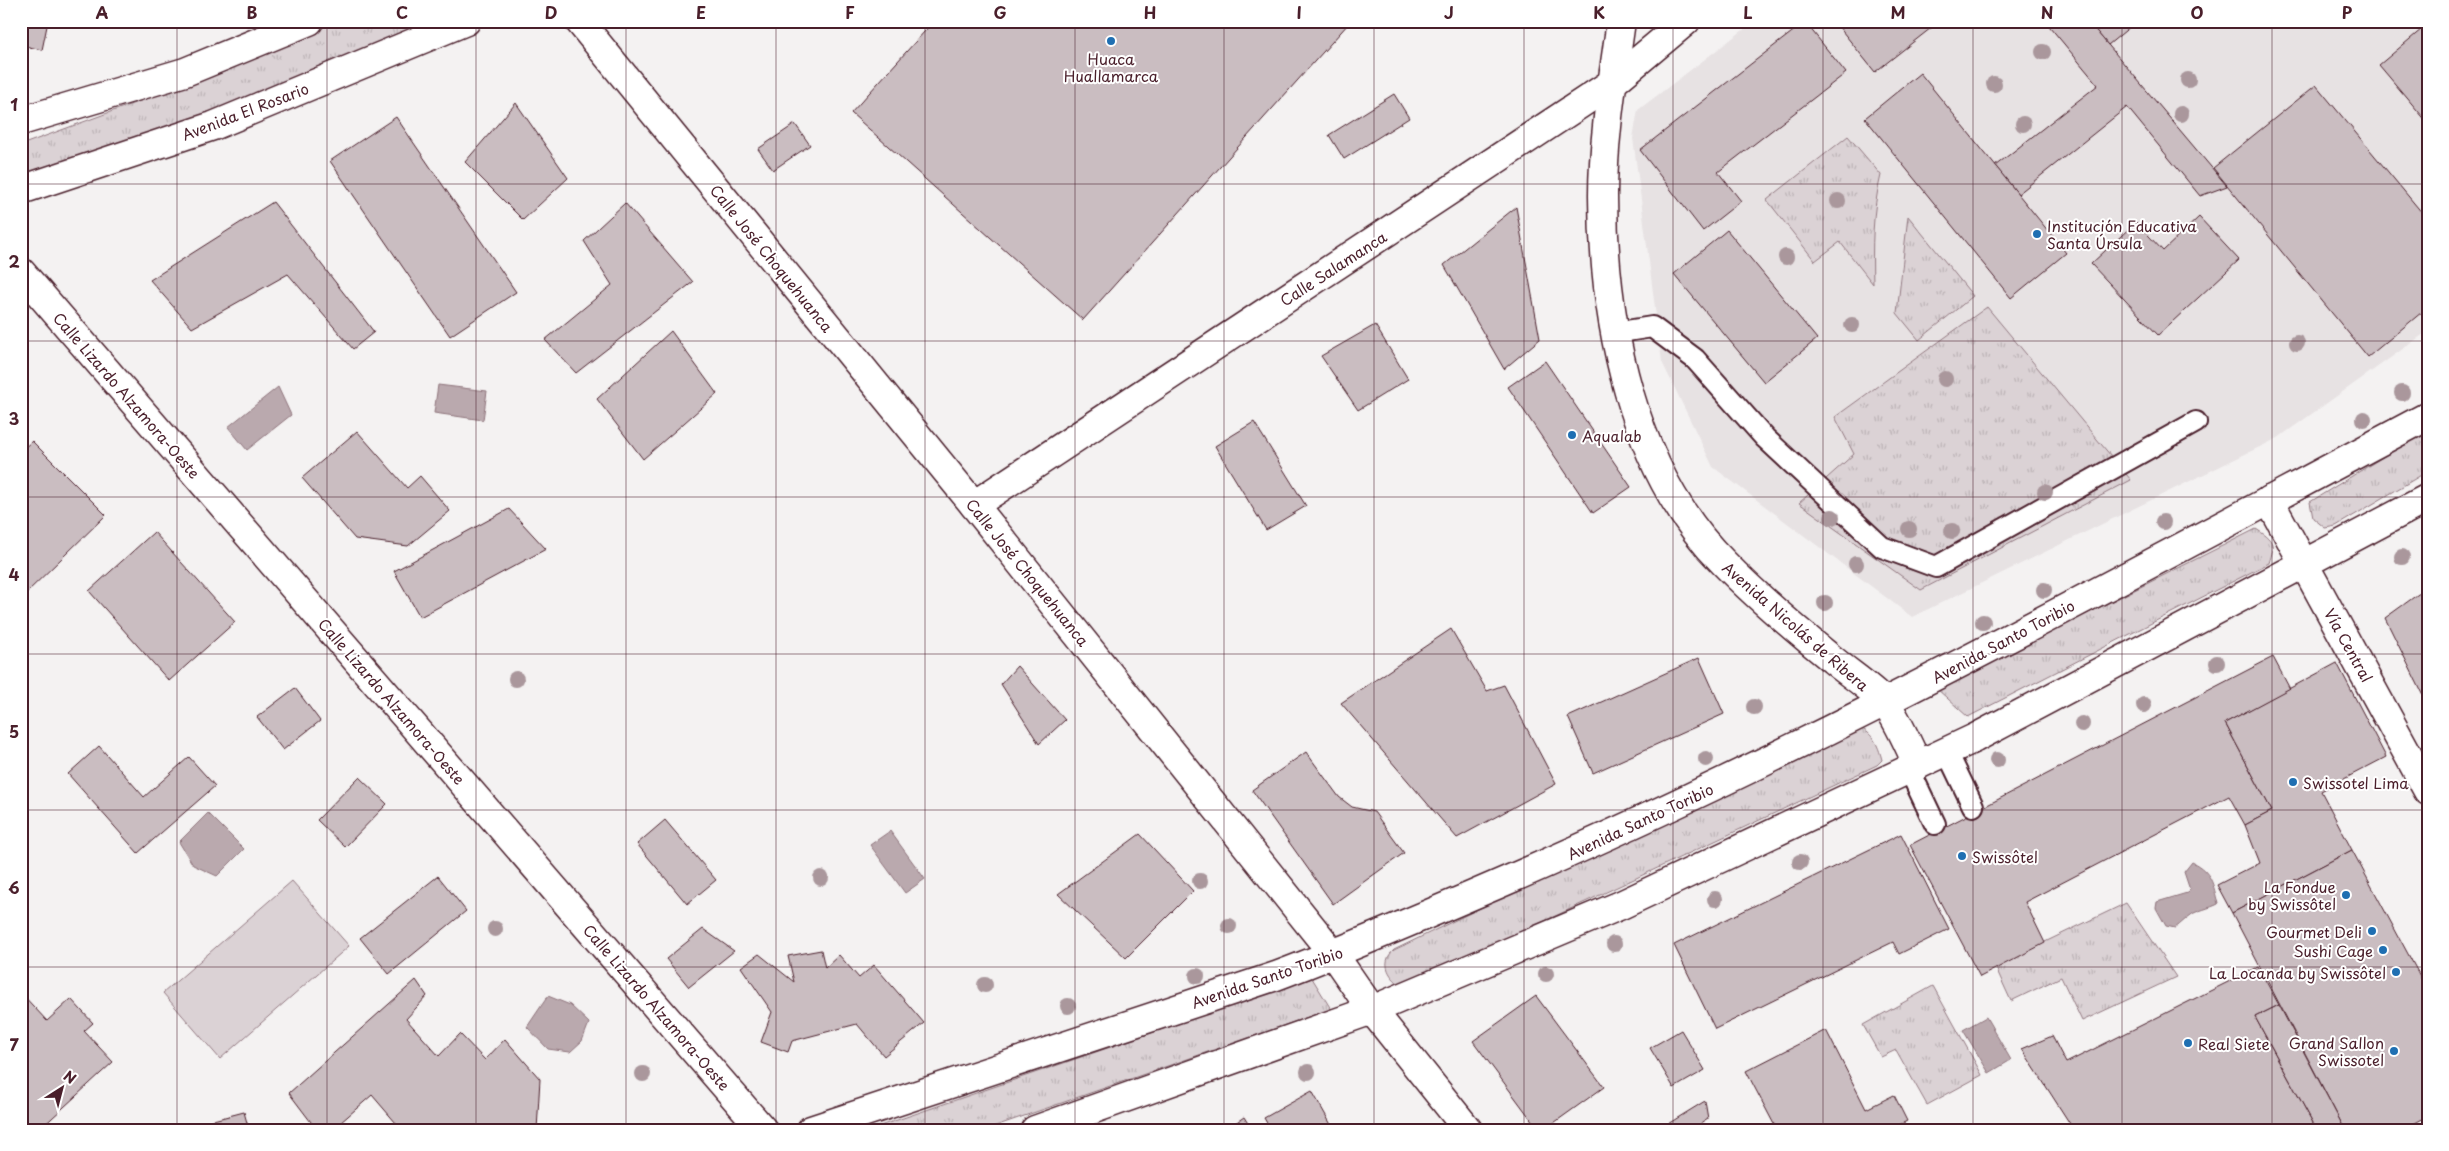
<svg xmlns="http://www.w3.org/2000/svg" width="2449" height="1151" font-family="'Playpen Sans',sans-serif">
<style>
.built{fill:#e7e2e3}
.grass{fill:url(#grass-tufts);stroke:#927880}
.garden{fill:#dbd2d5;stroke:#927880}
.water{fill:#baa9ae;stroke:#8d727a}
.building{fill:#cabdc1;stroke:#4a1f2b}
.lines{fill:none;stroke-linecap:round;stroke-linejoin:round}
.lane-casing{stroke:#4a1f2b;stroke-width:24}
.street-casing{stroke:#4a1f2b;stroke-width:31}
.secondary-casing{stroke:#4a1f2b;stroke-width:31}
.lane{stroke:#fff;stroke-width:20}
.street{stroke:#fff;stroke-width:28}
.secondary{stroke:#fff;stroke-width:28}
.tree{fill:#aa979c}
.grid{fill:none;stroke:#4a1f2b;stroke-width:1;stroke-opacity:0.55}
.poi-dot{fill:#1f6fb2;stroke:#fff;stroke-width:2}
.labels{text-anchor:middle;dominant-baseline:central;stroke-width:4;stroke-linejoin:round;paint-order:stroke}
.poi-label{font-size:15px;fill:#4a1f2b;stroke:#fff;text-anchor:start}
.street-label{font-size:15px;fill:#4a1f2b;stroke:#fff}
.neatline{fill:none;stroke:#4a1f2b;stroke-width:2}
.grid-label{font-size:16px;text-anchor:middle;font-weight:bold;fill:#4a1f2b}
</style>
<defs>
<pattern id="grass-tufts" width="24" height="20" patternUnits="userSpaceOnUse" patternTransform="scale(1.25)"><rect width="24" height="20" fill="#dbd2d5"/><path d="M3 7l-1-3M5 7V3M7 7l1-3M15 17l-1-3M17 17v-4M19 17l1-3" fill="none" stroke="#bdb4b7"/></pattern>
</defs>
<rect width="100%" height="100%" fill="#f4f2f2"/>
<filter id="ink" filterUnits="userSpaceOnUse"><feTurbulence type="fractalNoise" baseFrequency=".02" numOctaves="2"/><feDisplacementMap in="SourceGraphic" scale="10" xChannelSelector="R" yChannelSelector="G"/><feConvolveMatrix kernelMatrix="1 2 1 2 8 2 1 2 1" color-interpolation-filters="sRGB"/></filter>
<g filter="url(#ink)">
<path class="built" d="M1755,21H2428V331L2278,438L1912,617L1713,467L1662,362L1633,138L1638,110Z"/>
<g class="grass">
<path d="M337,21H431L219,111L21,175V145L213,74Z"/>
<path d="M1848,136L1881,175C1872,212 1872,246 1873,284L1840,242L1815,261L1767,200Z"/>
<path d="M1908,216L1973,296L1919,340L1897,313Z"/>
<path d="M1987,307L2131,480L1921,590L1799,503L1854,454L1835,417Z"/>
<path d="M2428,429V471L2336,526L2325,528L2313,518L2310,502Z"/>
<path d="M2256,529C2273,540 2276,543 2269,563L1968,717L1937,689Z"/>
<path d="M1855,726C1872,731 1878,744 1882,760L1877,765L1404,987C1390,979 1379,963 1394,950Z"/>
<path d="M2126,903L2176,977L2082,1021L2061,977L2011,1001L1995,966Z"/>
<path d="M1312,978L1331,1009L984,1130H868Z"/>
<path d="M1933,986L1982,1075L1927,1105L1896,1050L1881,1057L1863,1025Z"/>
</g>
<path class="garden" d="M292,881L349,946L220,1059L163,993Z"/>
<g class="water">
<path d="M438,385L487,391L483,420L434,413Z"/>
<path d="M278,387L291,415L247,450L228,427Z"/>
<path d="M208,813L244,849L217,876L193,865L179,842Z"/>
<path d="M890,831L925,879L905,893L870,845Z"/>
<path d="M2192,862C2212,872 2213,884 2218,904C2211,908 2195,911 2191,915C2185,919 2181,924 2175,928L2166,926L2156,908L2157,902L2187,893L2190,890L2184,872Z"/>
<path d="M548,996L570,1005L589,1023L582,1041L570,1052L548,1049L527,1027Z"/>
<path d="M1986,1017L2011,1060L1989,1073L1963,1030Z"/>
</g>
<g class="building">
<path d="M21,21H48L42,50L21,45Z"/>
<path d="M934,21H1347L1349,23L1083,320L851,113Z"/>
<path d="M1834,21H1940L1875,72Z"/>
<path d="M2045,21H2088L2227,186L2200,196L2127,107L2018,194L1995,166L2098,85Z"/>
<path d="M2088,21H2137L2108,45Z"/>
<path d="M1805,22L1846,73L1718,172L1741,201L1703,231L1640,150Z"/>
<path d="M2428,24V123L2379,65Z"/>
<path d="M1920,73L2066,253L2011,298L1865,118Z"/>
<path d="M2316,85L2428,220V307L2368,357L2213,168Z"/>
<path d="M1394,94L1409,118L1344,159L1329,135Z"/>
<path d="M516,103L568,178L523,220L465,162Z"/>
<path d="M396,117L516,292L450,336L330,161Z"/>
<path d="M795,124L810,145L773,170L758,149Z"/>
<path d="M273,202L374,332L353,349L288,274L192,328L150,280Z"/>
<path d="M625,203L693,282L576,373L545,340L612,285L584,241Z"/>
<path d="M1516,207L1540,339L1504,369L1444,265Z"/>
<path d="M2199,217L2239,260L2158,335L2091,264L2136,222L2163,251Z"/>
<path d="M1727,230L1817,339L1764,382L1674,274Z"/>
<path d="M1375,325L1408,379L1358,410L1321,356Z"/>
<path d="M671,331L717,394L643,459L597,399Z"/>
<path d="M1545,361L1631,487L1593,513L1508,387Z"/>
<path d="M1254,422L1306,506L1266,530L1215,446Z"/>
<path d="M357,431L407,488L420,476L450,511L408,546L355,539L302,478Z"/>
<path d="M32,441L106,515L21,598V451Z"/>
<path d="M509,509L546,549L420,617L394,571Z"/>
<path d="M154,532L235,622L169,681L89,591Z"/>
<path d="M2428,587V705L2385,618Z"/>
<path d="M1451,629L1487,691L1504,685L1556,784L1457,838L1341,703Z"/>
<path d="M2273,657L2290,689L2225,723L2272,811L2245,825L2229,796L2025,902L2045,943L1980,977L1910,845Z"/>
<path d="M1699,658L1724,714L1593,773L1568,717Z"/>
<path d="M2337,663L2386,757L2321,791L2352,850L2232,913L2217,885L2260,863L2245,825L2272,811L2225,723Z"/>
<path d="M1017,666L1065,720L1039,744L1001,684Z"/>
<path d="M295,688L320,721L283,750L257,717Z"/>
<path d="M99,746L144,797L189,757L215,786L138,853L68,774Z"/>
<path d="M1306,752L1339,797L1352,807L1374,812L1404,853L1333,904L1252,790Z"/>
<path d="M359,777L387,804L345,847L317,820Z"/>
<path d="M665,820L716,880L687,904L637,844Z"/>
<path d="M1140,834L1193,891L1126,958L1058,894Z"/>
<path d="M1901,834L1949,929L1899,954L1893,942L1715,1029L1674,945Z"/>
<path d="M2352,850L2428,991V1116L2402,1130H2345L2232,913Z"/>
<path d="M438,876L466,911L389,974L360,938Z"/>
<path d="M703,929L734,951L689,987L666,959Z"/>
<path d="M821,950L825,968L839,955L859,978L874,965L924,1023L884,1056L857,1024L792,1041L788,1052L761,1042L772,1012L741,967L759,954L794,982L788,956Z"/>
<path d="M2258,967L2279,1005L2255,1017L2317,1130H2074L2022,1049L2052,1036L2066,1063Z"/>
<path d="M416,980L427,996L406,1019L439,1056L460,1034L485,1060L505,1039L540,1079L537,1130H402L372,1095L332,1130H317L289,1093Z"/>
<path d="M21,993L47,1021L71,999L93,1023L84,1031L113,1062L39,1130H21Z"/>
<path d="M1536,996L1604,1087L1544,1130H1539L1473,1041Z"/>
<path d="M2279,1005L2345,1130H2317L2255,1017Z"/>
<path d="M1681,1030L1705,1070L1674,1088L1650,1048Z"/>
<path d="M1826,1030L1866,1109L1894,1095L1907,1121L1889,1130H1777L1746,1071Z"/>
<path d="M1312,1091L1334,1130H1271L1264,1118Z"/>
<path d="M1705,1101L1708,1119L1691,1130H1658Z"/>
<path d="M244,1112L249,1130H195L194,1125Z"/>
<path d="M1244,1117L1252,1130H1225Z"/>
</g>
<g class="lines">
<defs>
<g id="lane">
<path d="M1614,333L1652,327L1695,359L1765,438L1882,547L1936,567L2196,422"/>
<path d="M1947,752L1973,806"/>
<path d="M1909,769L1935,824"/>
</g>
<g id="street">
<path d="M579,21L974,505L1334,955L1372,1010L1468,1130"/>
<path d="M21,272L763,1130"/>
<path d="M2269,500L2428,791"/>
<path d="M974,505L1612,83L1686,21"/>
</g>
<g id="secondary">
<path d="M1621,21C1613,79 1603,138 1603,196C1603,321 1632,472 1724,563C1758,598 1795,629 1833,660C1847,672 1876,691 1886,704C1899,722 1908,745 1918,765"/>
<path d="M21,121L185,72L309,21"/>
<path d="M21,190L213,126L466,21"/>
<path d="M811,1130L1276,976C1340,952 1403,925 1466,898C1797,758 2111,584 2428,416"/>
<path d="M1035,1130L1372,1010L1621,905L1975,738L2428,498"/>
</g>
</defs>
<use href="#lane" class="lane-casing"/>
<use href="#street" class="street-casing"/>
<use href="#secondary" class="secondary-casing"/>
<use href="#lane" class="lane"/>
<use href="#street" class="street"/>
<use href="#secondary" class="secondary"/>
</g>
<g class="tree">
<circle cx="2043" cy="52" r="8"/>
<circle cx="2188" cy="80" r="8"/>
<circle cx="1994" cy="84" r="8"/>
<circle cx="2181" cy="114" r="8"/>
<circle cx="2023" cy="124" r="8"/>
<circle cx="1838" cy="201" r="8"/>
<circle cx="1786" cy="257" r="8"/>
<circle cx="1852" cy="325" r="8"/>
<circle cx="2297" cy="343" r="8"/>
<circle cx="1945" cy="379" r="8"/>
<circle cx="2402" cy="393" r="8"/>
<circle cx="2364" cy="419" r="8"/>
<circle cx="2045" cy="492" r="8"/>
<circle cx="1832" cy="517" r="8"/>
<circle cx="2163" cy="522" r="8"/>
<circle cx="1909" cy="529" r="8"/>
<circle cx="1952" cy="531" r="8"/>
<circle cx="2402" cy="557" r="8"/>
<circle cx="1856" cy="564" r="8"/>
<circle cx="2044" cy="590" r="8"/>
<circle cx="1825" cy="603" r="8"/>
<circle cx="1983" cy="622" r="8"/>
<circle cx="2217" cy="663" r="8"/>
<circle cx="516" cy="679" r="8"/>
<circle cx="2144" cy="705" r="8"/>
<circle cx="1754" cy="707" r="8"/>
<circle cx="2082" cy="724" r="8"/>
<circle cx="1706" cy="759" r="8"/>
<circle cx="1997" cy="760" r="8"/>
<circle cx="1800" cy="862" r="8"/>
<circle cx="821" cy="878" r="8"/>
<circle cx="1200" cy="881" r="8"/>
<circle cx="1715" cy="899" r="8"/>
<circle cx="1229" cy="926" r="8"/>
<circle cx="495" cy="929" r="8"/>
<circle cx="1614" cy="944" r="8"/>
<circle cx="1546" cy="974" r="8"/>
<circle cx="1197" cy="976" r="8"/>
<circle cx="985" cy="985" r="8"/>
<circle cx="1068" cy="1006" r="8"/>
<circle cx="1308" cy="1072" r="8"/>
<circle cx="643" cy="1074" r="8"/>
</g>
</g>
<path class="grid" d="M177,21V1130M327,21V1130M476,21V1130M626,21V1130M776,21V1130M925,21V1130M1075,21V1130M1224,21V1130M1374,21V1130M1524,21V1130M1673,21V1130M1823,21V1130M1973,21V1130M2122,21V1130M2272,21V1130M21,184H2428M21,341H2428M21,497H2428M21,654H2428M21,810H2428M21,967H2428"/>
<g class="poi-dot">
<circle cx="1111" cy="41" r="5"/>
<circle cx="2037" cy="234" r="5"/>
<circle cx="1572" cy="435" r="5"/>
<circle cx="2293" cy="782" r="5"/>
<circle cx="1962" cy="856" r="5"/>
<circle cx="2346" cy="895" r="5"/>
<circle cx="2372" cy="931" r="5"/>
<circle cx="2383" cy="950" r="5"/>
<circle cx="2396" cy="972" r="5"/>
<circle cx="2188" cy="1043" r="5"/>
<circle cx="2394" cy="1051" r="5"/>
</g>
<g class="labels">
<g class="poi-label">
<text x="1111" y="58" text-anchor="middle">Huaca<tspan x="1111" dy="17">Huallamarca</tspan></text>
<text x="2047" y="225">Institución Educativa<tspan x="2047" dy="17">Santa Úrsula</tspan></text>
<text x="1582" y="435">Aqualab</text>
<text x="2303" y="782">Swissotel Lima</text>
<text x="1972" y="856">Swissôtel</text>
<text x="2336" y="886" text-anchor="end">La Fondue<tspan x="2336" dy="17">by Swissôtel</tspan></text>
<text x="2362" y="931" text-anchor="end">Gourmet Deli</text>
<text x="2373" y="950" text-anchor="end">Sushi Cage</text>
<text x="2386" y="972" text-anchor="end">La Locanda by Swissôtel</text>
<text x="2384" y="1042" text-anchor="end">Grand Sallon<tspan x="2384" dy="17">Swissotel</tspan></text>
<text x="2198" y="1043">Real Siete</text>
</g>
<g class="street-label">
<text transform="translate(245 111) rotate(-21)">Avenida El Rosario</text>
<text transform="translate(772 258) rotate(51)">Calle José Choquehuanca</text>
<text transform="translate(1333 268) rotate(-33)">Calle Salamanca</text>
<text transform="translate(127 395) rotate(49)">Calle Lizardo Alzamora-Oeste</text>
<text transform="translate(1028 572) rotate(51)">Calle José Choquehuanca</text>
<text transform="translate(1796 626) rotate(41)">Avenida Nicolás de Ribera</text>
<text transform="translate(2003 641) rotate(-28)">Avenida Santo Toribio</text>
<text transform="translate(2349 645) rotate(61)">Vía Central</text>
<text transform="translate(392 701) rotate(49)">Calle Lizardo Alzamora-Oeste</text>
<text transform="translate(1640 821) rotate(-25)">Avenida Santo Toribio</text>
<text transform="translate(1267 977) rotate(-19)">Avenida Santo Toribio</text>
<text transform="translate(657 1007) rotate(49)">Calle Lizardo Alzamora-Oeste</text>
</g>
</g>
<rect width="2449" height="1151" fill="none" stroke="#fff" stroke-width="55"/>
<g transform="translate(62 1088) rotate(36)" stroke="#ffffff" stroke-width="4" paint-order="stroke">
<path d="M0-4L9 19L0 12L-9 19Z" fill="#4a1f2b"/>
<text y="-8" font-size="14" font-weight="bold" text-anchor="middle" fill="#4a1f2b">N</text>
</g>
<rect x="28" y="28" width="2394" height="1096" class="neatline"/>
<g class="grid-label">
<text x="102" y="19">A</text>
<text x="252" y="19">B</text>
<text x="402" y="19">C</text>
<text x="551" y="19">D</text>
<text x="701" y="19">E</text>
<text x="850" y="19">F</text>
<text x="1000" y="19">G</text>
<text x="1150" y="19">H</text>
<text x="1299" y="19">I</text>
<text x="1449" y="19">J</text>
<text x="1599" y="19">K</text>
<text x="1748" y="19">L</text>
<text x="1898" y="19">M</text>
<text x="2047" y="19">N</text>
<text x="2197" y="19">O</text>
<text x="2347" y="19">P</text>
<text x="14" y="111">1</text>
<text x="14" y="268">2</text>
<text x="14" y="425">3</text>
<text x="14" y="581">4</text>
<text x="14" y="738">5</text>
<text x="14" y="894">6</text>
<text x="14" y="1051">7</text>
</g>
</svg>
